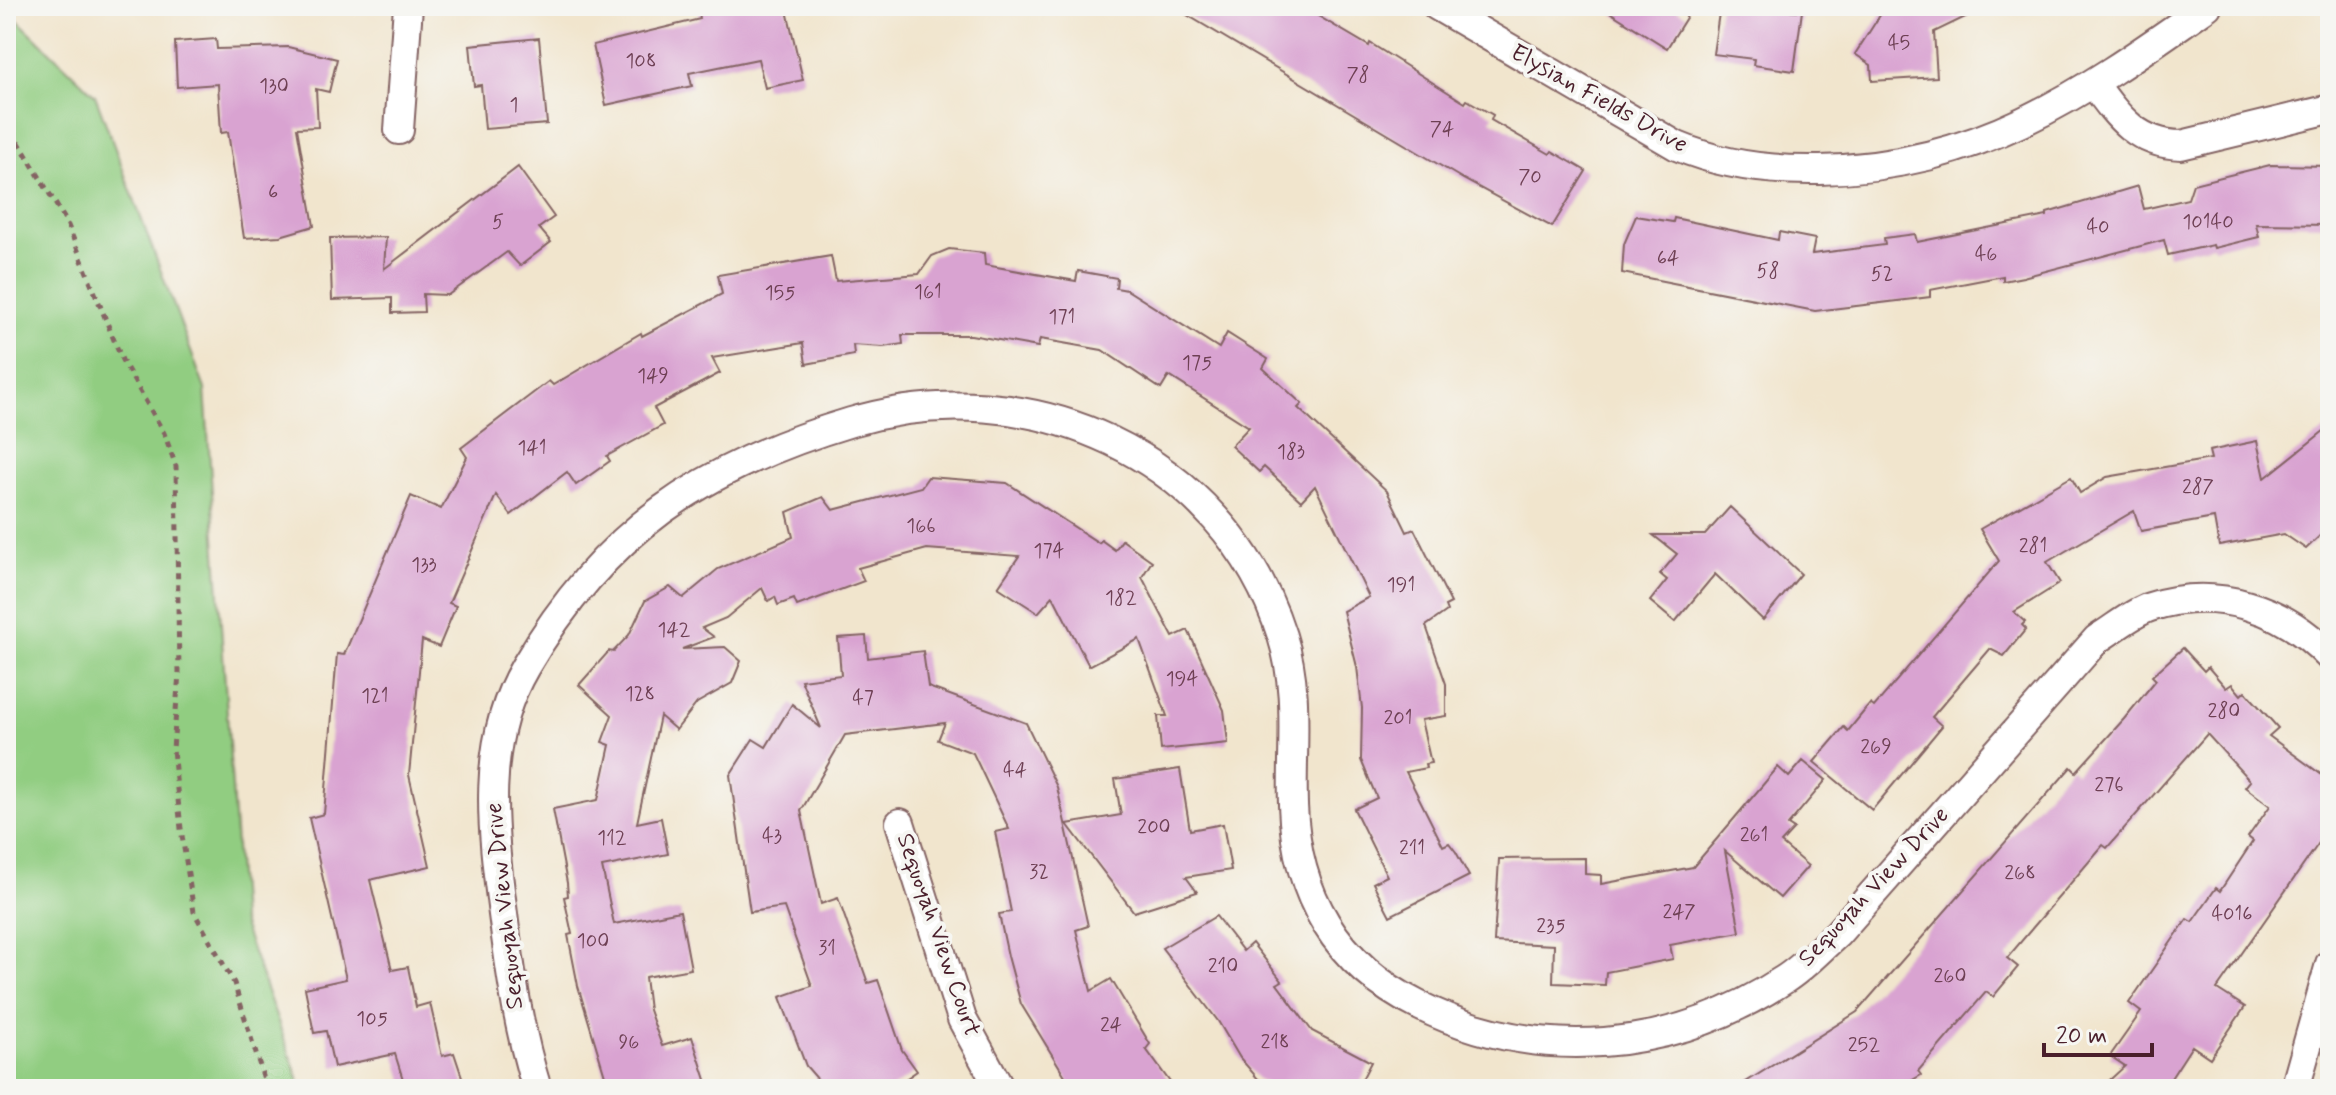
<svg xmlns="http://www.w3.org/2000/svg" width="2336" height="1095" font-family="Mynerve,sans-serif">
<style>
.green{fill:#91cd81;stroke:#6e7656;stroke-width:2}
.building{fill:#d9a3d1}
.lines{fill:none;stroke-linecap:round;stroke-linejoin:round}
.minor-casing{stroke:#846464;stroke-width:32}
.path{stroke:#846464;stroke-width:5;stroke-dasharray:6 6;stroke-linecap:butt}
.minor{stroke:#fff;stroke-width:28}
.labels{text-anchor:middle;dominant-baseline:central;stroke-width:8;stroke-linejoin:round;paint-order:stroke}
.number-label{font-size:20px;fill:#6e4054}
.street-label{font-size:24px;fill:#4a1f2b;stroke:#f6f6f2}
</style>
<rect width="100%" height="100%" fill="#f6f6f2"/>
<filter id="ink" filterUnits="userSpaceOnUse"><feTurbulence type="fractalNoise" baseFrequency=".0125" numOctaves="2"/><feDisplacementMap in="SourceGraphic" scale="16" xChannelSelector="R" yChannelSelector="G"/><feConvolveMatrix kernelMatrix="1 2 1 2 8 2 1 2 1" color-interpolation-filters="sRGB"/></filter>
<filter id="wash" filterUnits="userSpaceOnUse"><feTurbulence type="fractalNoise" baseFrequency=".006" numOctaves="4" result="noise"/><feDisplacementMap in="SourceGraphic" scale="32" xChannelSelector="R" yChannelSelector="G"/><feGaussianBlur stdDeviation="1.8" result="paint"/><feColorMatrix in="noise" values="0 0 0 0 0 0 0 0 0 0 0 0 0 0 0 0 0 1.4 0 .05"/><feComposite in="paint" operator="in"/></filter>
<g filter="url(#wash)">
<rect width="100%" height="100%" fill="#f1e5cd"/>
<path class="green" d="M6,9L95,95L205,389L241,919L302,1089H6Z"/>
<g id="blocks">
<g class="building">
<path d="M724,6H786L803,80L765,88L758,59L689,73L692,86L606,105L593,45L700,19L699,11Z"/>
<path d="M1172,6H1301L1369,46L1370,43L1465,103L1467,100L1493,115L1491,120L1550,154L1552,151L1586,171L1552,227L1463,179Z"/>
<path d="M1600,6H1671L1687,16L1667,48Z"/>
<path d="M1720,6L1802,11L1794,71L1753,65L1754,59L1713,54Z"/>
<path d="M1886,6H1988L1934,32L1937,77L1872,81L1871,65L1855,54Z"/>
<path d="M539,38L547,124L485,129L481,85L474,86L470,45Z"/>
<path d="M216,39L217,49L288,47L337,59L329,92L316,89L318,127L297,128L314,226L280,236L244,238L228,132L221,133L218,84L177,87L175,42Z"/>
<path d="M2270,165L2330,166V225L2256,224L2259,237L2214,248L2213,245L2168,255L2164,240L2023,277L2003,281V276L1930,290V297L1815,311L1622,273L1624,244L1636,216L1673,222L1674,218L1778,240L1779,232L1815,239L1812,254L1885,245L1884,238L1915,234L1917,242L2047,216V213L2138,186L2144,209L2188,199L2193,184Z"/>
<path d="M518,167L554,217L539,228L551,242L520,266L507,252L448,295L423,294L424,312L392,313V298L332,300L330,238L386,237L384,269Z"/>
<path d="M949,249L984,253L985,265L1076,281L1078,271L1117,278L1116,288L1127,290L1219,348L1227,333L1268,359L1263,368L1302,404L1298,408L1387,491L1407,532L1414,529L1451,603L1445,606L1447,611L1426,626L1446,684V716L1421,720L1431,763L1425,764L1426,768L1406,772L1443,846L1449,843L1456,852L1469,876L1390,916L1373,883L1387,876L1354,809L1377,798L1361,760L1362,708L1357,667L1343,611L1369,597L1315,486L1301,501L1264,467L1259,472L1231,446L1249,427L1169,376L1161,389L1102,350L1040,339L1038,347L971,335H902L903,344L883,347L853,345L854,355L806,364L803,343L712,358L720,373L654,408L663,425L607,456L610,461L576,485L567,472L511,515L496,495L449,603L456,606L439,647L422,640L409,775L430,866L370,880L392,970L408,967L416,1007L430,1003L442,1056L454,1053L466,1089H406L395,1054L334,1067L326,1031L314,1033L305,988L346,979L309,818L324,814L337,654L344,655L411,496L441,509L467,457L461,448L549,381L553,385L641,333L642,336L722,294L718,275L831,256L836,281L919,274L932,256Z"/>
<path d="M2330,426V526L2306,549L2284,534L2219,546L2214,518L2141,531L2134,511L2047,562L2060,583L2014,612L2025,622L2022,625L2026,629L2004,656L1990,649L1932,717L1942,726L1872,810L1814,762L1844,727L1848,731L1870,704L1874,707L1999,561L1980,529L2071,477L2080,493L2107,477L2211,459L2209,451L2257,441L2265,478Z"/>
<path d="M928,477L1007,483L1099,543L1101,540L1115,550L1122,540L1152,561L1142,577L1173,637L1188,630L1224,710L1228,743L1161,750L1158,716H1167L1139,639L1089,666L1053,596L1038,613L998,587L1019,556L927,549L858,568L864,581L797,606L794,599L778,605L775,597L768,601L762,588L726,618L702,628L714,637L682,649L725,647L741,661L732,683L697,703L676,730L660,716L637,823L661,818L668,854L602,867L614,924L680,911L691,969L645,977L649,1010L662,1046L692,1037L709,1089H609L578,986L568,935L572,934L564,897L568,896L567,883L553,809L598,800L610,745L602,742L612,715L579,685L609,651L613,652L629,635L645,601L670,587L683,598L718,569L793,537L787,512L823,497L833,510L921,487Z"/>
<path d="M1730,507L1801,574L1763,620L1715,574L1675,622L1650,601L1667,580L1660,574L1677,554L1653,535H1705Z"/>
<path d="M866,636L868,658L923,651L928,687L1026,723L1057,787L1088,926L1076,930L1091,991L1111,979L1150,1044L1146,1049L1175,1089H1073L1021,1004L1008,956L999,914L1011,912L995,832L1009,829L973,753L938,740L945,723L845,735L801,811L821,904L838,898L868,983L878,980L902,1050L917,1071L891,1089H826L806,1066L780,997L812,986L784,907L750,912L730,775L753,739L766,747L792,704L821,728L801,680L841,675L838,638Z"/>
<path d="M2183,648L2204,671L2208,667L2226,688L2232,684L2241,695L2245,691L2278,728L2269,736L2330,781V827L2217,989L2245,1007L2210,1058L2192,1046L2164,1089H2100L2125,1066L2110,1056L2141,1012L2129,1003L2187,919L2192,922L2216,888L2220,891L2253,841L2248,837L2270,806L2245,787L2250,781L2207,734L2107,848L2103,845L2007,958L2018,967L1993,997L1986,992L1918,1071L1921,1075L1897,1089H1735L1857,1012L2071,767L2076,772L2124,719L2156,680L2152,676Z"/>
<path d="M1803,761L1826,780L1788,825L1794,829L1781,843L1808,866L1780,898L1725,851L1740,932L1670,945L1673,959L1606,972L1605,985L1553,983L1554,945L1494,942L1499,859L1585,858V874L1601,875V884L1693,867L1778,767L1789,777Z"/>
<path d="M1180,769L1190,830L1223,824L1231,870L1186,877L1197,892L1134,912L1067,824L1121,815L1115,779Z"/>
<path d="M1216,916L1243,951L1252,943L1282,981L1277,984L1312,1031L1371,1062L1357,1089H1278L1258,1079L1240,1058L1218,1021L1162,948Z"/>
</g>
</g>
</g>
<g filter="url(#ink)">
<use href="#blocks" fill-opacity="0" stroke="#846464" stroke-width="2"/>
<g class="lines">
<defs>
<g id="minor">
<path d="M1437,6L1677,146C1722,165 1771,171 1820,170C1981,166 2080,95 2207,6"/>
<path d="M2094,84C2118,117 2137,144 2181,145L2330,109"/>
<path d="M399,130L408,6"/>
<path d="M900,823L962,1019L1000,1089"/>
<path d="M537,1089C519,1031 512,982 504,922C493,837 479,745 525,667C605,530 701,467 851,422C1028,369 1224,454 1282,636C1300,692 1291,748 1293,805C1296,895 1337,965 1418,1005C1538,1065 1674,1052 1785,979C1804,967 1820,949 1837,934L2097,639C2114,629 2132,613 2150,607C2216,586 2283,607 2330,657"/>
<path d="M2295,1089L2330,964"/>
</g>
</defs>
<use href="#minor" class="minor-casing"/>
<path class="path" d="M6,121L67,223L122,360L164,433L176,466L179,673L173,749L181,829L194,912L234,983L267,1089"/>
<use href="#minor" class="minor"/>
</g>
</g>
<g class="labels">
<g class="number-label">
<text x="1899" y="43">45</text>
<text x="641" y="61">108</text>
<text x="1358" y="75">78</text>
<text x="274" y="86">130</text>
<text x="514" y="105">1</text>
<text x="1442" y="129">74</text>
<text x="1530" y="177">70</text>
<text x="273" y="192">6</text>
<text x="498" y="222">5</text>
<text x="2208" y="222">10140</text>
<text x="2098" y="227">40</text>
<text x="1986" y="254">46</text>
<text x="1668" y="258">64</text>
<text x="1768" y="271">58</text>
<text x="1882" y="274">52</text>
<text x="928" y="292">161</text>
<text x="780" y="293">155</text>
<text x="1062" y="317">171</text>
<text x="1197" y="363">175</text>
<text x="653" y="376">149</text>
<text x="532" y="448">141</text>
<text x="1291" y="452">183</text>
<text x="2198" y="487">287</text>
<text x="921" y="526">166</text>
<text x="2033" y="546">281</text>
<text x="1049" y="551">174</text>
<text x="424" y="565">133</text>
<text x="1401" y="585">191</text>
<text x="1121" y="598">182</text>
<text x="674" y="630">142</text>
<text x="1182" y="679">194</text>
<text x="640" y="694">128</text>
<text x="375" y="696">121</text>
<text x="863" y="698">47</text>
<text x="2224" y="711">280</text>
<text x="1398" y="718">201</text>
<text x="1876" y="747">269</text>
<text x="1015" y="770">44</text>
<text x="2109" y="785">276</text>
<text x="1154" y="827">200</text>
<text x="1754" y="835">261</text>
<text x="772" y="836">43</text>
<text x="612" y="838">112</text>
<text x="1412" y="848">211</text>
<text x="1039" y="872">32</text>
<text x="2020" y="873">268</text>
<text x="1679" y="912">247</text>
<text x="2232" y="914">4016</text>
<text x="1551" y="926">235</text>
<text x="593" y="941">100</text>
<text x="827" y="948">31</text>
<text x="1223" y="966">210</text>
<text x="1950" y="976">260</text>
<text x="372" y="1019">105</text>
<text x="1111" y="1025">24</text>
<text x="629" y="1042">96</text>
<text x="1275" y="1042">218</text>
<text x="1864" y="1045">252</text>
</g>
<g class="street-label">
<text transform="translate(1599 99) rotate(29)">Elysian Fields Drive</text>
<text transform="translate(1874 887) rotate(-47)">Sequoyah View Drive</text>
<text transform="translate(505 906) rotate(-96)">Sequoyah View Drive</text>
<text transform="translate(938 935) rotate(71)">Sequoyah View Court</text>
</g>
</g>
<rect width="2336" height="1095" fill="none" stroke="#f6f6f2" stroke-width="32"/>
<path d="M2044 1043v12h108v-12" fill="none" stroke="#4a1f2b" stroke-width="4"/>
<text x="2056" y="1043" font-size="24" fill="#4a1f2b" stroke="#f6f6f2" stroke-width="6" paint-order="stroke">20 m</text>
</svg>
